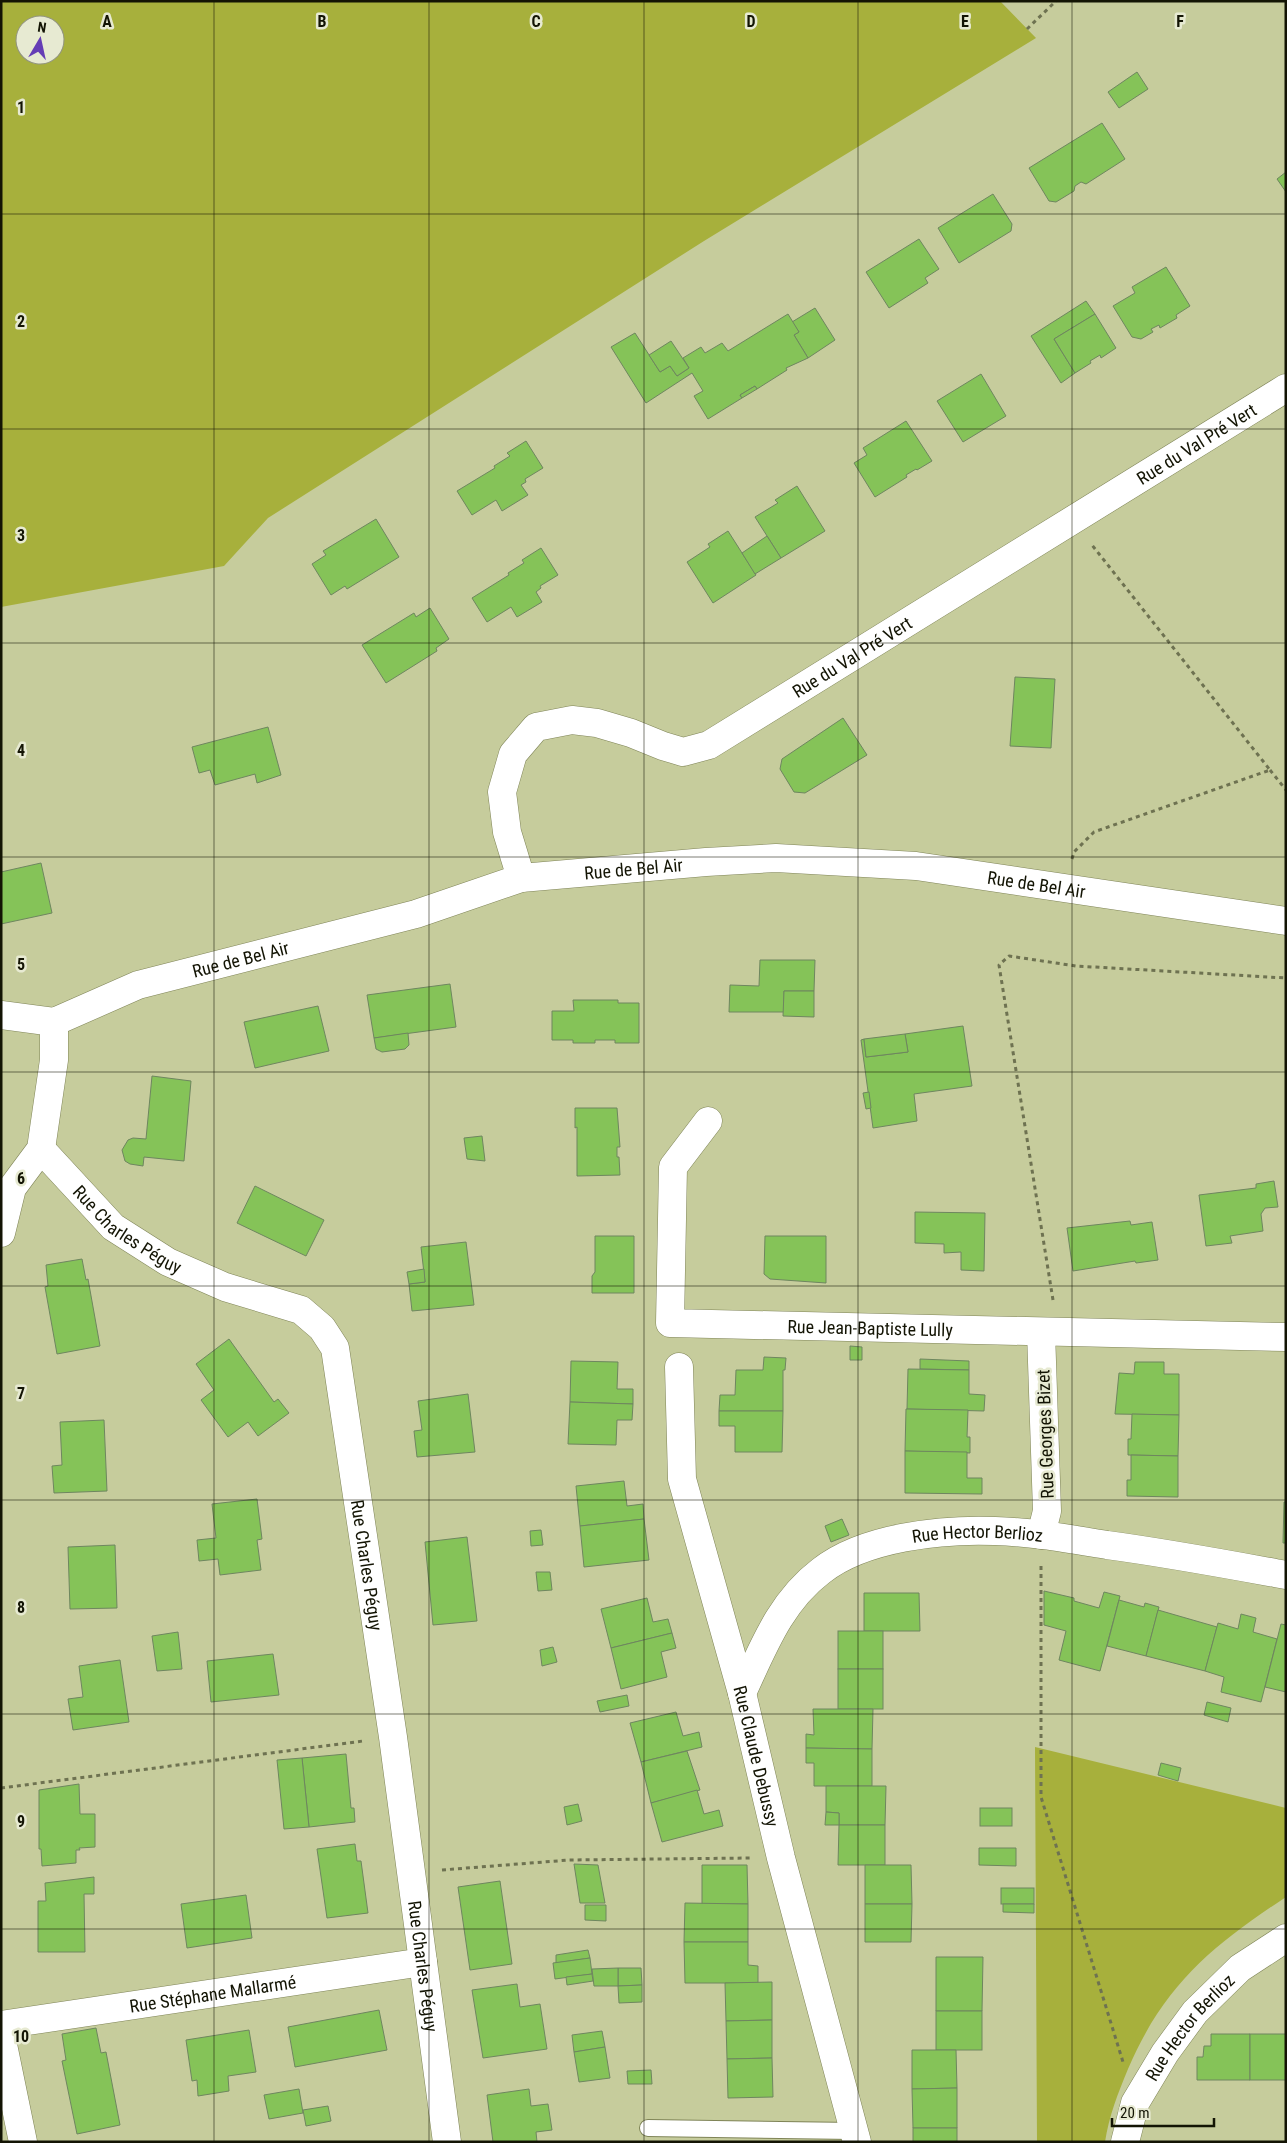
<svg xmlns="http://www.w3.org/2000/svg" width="1287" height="2143" font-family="'Roboto Condensed',sans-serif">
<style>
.green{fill:#a7b03c;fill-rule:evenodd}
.building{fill:#85c358;stroke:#6e865f}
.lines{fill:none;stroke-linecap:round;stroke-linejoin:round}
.service-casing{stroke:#7f8457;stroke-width:18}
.minor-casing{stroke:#7f8457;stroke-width:29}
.path{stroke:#6e7251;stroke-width:3;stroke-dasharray:4 4;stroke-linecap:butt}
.service{stroke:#fff;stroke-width:16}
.minor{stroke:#fff;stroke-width:28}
.grid{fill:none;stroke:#131404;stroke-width:1;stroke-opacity:0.55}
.labels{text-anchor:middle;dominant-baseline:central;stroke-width:5;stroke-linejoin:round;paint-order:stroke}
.street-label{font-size:18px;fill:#131404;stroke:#e7ead2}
.grid-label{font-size:16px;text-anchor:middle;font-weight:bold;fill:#131404;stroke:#e7ead2;stroke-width:5;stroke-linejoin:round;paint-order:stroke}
</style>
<rect width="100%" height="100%" fill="#c6cc9c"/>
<g class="green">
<path d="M1,1H1000L1036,38L704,241L268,518L224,566L1,607ZM25,25H55V55H25Z"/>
<path d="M1035,1747L1286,1808V1897C1212,1946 1164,1985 1128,2069C1118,2093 1109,2116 1105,2142H1037Z"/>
</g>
<g class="building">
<path d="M1137,72L1148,89L1119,108L1108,92Z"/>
<path d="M1102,123L1125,159L1086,184L1081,182L1075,186L1074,191L1056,202L1049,201L1029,168Z"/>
<path d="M1286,172V192L1277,179Z"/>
<path d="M993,194L1012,224L1011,231L959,263L938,228Z"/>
<path d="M919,239L939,269L925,278L928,283L889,308L866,272Z"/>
<path d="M1166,267L1190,306L1176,315L1177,318L1160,328L1159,325L1151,329L1153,332L1141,339L1132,337L1113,306L1135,293L1132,287Z"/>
<path d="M1086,301L1095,314L1054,339L1075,373L1061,383L1031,336Z"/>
<path d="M815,308L835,340L808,358L794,335L799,332L792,322Z"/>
<path d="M788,314L799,332L794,335L808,358L786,368L787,370L757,389L755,386L740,395L742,398L708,419L694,396L703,391L692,373L646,403L611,347L635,333L660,372L670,366L677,376L689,368L683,358L701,347L705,353L722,343L728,351Z"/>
<path d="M1095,314L1116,348L1101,358L1100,355L1090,361L1091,363L1075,373L1054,339Z"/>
<path d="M671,341L689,368L677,376L670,366L660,372L649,355Z"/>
<path d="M981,374L1006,416L963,442L937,401Z"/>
<path d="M755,386L757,389L742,398L740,395Z"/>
<path d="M906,421L932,461L917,470L916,469L906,475L907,477L875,497L854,463L867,455L863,448Z"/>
<path d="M526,441L543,468L525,479L526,482L521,485L528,495L502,511L496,500L472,515L457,491L495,468L494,466L510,456L507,453Z"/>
<path d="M797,486L825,531L781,558L755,517L778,503L775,500Z"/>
<path d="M376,519L399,557L347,589L345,586L331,595L312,564L326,555L323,551Z"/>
<path d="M728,531L756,575L713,603L687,562L710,547L708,544Z"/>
<path d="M767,536L781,558L755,574L742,553Z"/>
<path d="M541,548L558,575L540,586L541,588L536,592L542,602L517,617L511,607L487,622L472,598L509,575L508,573L524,563L522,560Z"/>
<path d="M430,608L449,639L436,648L437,651L386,683L362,645L414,613L416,617Z"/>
<path d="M1015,677L1055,679L1051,748L1010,746Z"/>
<path d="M843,718L867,755L805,793L794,792L780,769L782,759Z"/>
<path d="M268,727L281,775L257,783L255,774L215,785L210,770L199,773L192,747Z"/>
<path d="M41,863L52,913L1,924V872Z"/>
<path d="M760,960H815L814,991H784V1012H729L730,985L759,986Z"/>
<path d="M450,984L456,1027L374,1038L367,995Z"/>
<path d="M784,991H814V1017L783,1016Z"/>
<path d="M573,1000H618V1003H639V1043H615V1040H595V1043H573V1040H552V1011H574Z"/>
<path d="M318,1006L329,1051L255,1068L244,1022Z"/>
<path d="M963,1026L972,1086L914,1094L917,1121L873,1128L861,1040L864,1039L866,1057L908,1052L905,1034Z"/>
<path d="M408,1033L409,1045L405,1049L382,1052L376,1049L374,1038Z"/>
<path d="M905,1034L908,1052L866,1057L864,1039Z"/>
<path d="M152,1076L191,1081L184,1161L144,1157L143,1166L130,1164L125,1161L122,1150L128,1140L133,1138L146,1139Z"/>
<path d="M869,1092L871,1108L866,1109L863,1093Z"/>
<path d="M575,1108H617L620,1147H617V1157H619L620,1175L577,1176V1127L575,1128Z"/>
<path d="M482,1136L485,1161L467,1159L464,1138Z"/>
<path d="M1274,1181L1278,1207L1265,1208L1261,1214L1263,1231L1230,1236L1232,1243L1206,1246L1199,1195L1256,1188V1184Z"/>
<path d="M255,1186L324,1220L306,1256L237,1223Z"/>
<path d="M915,1212L985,1213L984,1271L961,1270V1252L944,1253V1244L915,1243Z"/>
<path d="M1130,1221L1131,1225L1152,1222L1158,1260L1136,1263L1135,1261L1073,1271L1067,1228Z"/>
<path d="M595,1236H634V1293H592V1276L595,1272Z"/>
<path d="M765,1236H826V1283L770,1279L764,1274Z"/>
<path d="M466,1242L474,1305L412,1311L409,1284L425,1282L421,1247Z"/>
<path d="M82,1259L86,1280L88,1279L100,1346L57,1354L45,1287L48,1286L46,1265Z"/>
<path d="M424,1269L425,1282L409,1284L407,1272Z"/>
<path d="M229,1339L274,1402L278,1399L289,1413L258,1436L248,1422L228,1437L201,1400L214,1390L196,1364Z"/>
<path d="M850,1346L862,1347V1360H850Z"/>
<path d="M764,1357L786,1358L785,1370H783V1411H719L720,1395H735L736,1370H763Z"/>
<path d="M920,1359L969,1361V1370L920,1369Z"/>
<path d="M571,1361L618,1362L617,1389H633V1404L570,1402Z"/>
<path d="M1135,1362H1164V1374H1179V1415L1115,1414L1119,1373L1134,1374Z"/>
<path d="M908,1369L969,1370V1394L985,1395L984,1411L907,1409Z"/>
<path d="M468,1394L475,1452L417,1457L414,1431L422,1430L418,1401Z"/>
<path d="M570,1402L633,1404L632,1420H617L616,1445L568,1444Z"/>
<path d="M906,1409L968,1410L967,1437H970V1453L905,1451Z"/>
<path d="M719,1411H783L782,1452H735V1426H719Z"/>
<path d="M1132,1414L1179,1415L1178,1456L1128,1455V1439H1131Z"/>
<path d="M104,1420L107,1491L54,1493L52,1466L62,1465L60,1422Z"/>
<path d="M905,1451L967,1452V1478H982V1494L905,1493Z"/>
<path d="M1131,1455L1178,1456V1497L1127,1496V1480H1131Z"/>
<path d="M624,1481L627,1506L643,1504L644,1519L580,1526L576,1486Z"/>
<path d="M257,1499L262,1539L257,1540L261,1570L220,1575L218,1559L199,1561L197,1540L216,1538L212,1504Z"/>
<path d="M1284,1502H1286V1543H1283Z"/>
<path d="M644,1519L649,1560L584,1567L580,1526Z"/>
<path d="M842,1519L849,1535L831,1542L825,1526Z"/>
<path d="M541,1530L543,1545L531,1546L530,1531Z"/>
<path d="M467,1537L477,1621L433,1625L425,1542Z"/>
<path d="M115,1545L117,1608L70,1609L68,1547Z"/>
<path d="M536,1572H550L552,1590L538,1591Z"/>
<path d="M1044,1591L1074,1598V1601L1099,1608L1104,1592L1120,1596L1100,1671L1059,1660L1066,1631L1044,1625Z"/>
<path d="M864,1593H919L920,1631H864Z"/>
<path d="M647,1598L653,1622L668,1619L672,1633L611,1648L601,1609Z"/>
<path d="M1119,1600L1144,1607L1145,1603L1159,1607L1146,1656L1107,1646Z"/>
<path d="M1158,1610L1217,1627L1205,1671L1146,1656Z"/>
<path d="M1241,1614L1256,1618L1253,1632L1277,1639L1261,1702L1221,1692L1224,1677L1205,1671L1218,1623L1238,1629Z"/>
<path d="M1281,1624L1286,1625V1692L1265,1687Z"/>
<rect x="838" y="1631" width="45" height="38"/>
<path d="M178,1632L182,1669L157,1671L152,1636Z"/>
<path d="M672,1633L676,1648L661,1652L667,1677L621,1689L611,1648Z"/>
<path d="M553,1647L557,1662L542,1666L540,1650Z"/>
<path d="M273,1654L279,1695L211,1702L207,1661Z"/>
<path d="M120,1660L129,1722L73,1730L68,1699L83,1697L79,1666Z"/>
<rect x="838" y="1669" width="45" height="40"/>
<path d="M627,1695L629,1706L600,1712L597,1701Z"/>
<path d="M1207,1702L1231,1708L1228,1722L1204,1715Z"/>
<path d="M813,1709H873L872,1749L806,1748V1734L814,1735Z"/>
<path d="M676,1712L683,1736L699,1732L702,1747L641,1762L630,1723Z"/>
<path d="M806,1748L872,1749V1786H814V1763H806Z"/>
<path d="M687,1751L700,1790L651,1803L641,1762Z"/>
<path d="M346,1754L351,1808H354L355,1822L309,1827L302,1758Z"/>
<path d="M302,1758L309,1827L284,1829L277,1760Z"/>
<path d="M1161,1763L1181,1768L1178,1781L1158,1775Z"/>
<path d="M79,1784L80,1814H95V1847L79,1848L80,1850H76V1863L42,1866L41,1849H39V1790Z"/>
<path d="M826,1786H886L885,1825H839V1813L826,1812Z"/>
<path d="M697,1790L704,1814L719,1810L723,1826L662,1842L651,1803Z"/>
<path d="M578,1804L582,1821L567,1825L564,1807Z"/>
<rect x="980" y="1808" width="32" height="18"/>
<path d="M826,1812L839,1813V1825H825Z"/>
<path d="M839,1825H885V1865H838Z"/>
<path d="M355,1844L357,1861H361L368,1913L327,1918L317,1849Z"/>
<path d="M979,1848H1016V1866L979,1865Z"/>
<path d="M574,1864L598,1865L605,1903H580Z"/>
<path d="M702,1865H747L748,1904H702Z"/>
<path d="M865,1865H911L912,1904H865Z"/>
<path d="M94,1877V1894H84L85,1952H38V1901H46L45,1883Z"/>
<path d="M500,1881L512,1964L470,1970L458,1887Z"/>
<rect x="1001" y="1888" width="33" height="16"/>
<path d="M246,1895L252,1938L187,1948L181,1904Z"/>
<path d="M685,1903L748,1904V1942H684Z"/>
<path d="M865,1904H912L911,1942H865Z"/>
<path d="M1003,1904H1034V1913L1003,1912Z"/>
<path d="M585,1905H606V1921L585,1920Z"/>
<path d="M684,1942H748V1965L758,1966V1983H685Z"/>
<path d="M588,1950L590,1958L556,1963V1955Z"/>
<path d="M936,1957H983L982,2011H936Z"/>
<path d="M590,1958L592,1974L555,1979L553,1963Z"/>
<path d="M618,1968H641L642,1985L618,1986Z"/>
<path d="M618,1968V1986H594L592,1969Z"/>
<path d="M592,1974L593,1981L567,1985L566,1977Z"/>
<path d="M772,1982V2020L726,2021L725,1983Z"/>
<path d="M517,1984L520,2007L540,2004L547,2049L483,2058L472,1990Z"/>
<path d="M642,1985V2002L619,2003L618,1986Z"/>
<path d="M379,2010L387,2050L295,2067L288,2027Z"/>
<rect x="936" y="2011" width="46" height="39"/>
<path d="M772,2020V2058L727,2059L726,2021Z"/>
<path d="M96,2028L101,2053L106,2052L120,2125L77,2134L62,2061L66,2060L62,2034Z"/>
<path d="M249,2030L256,2072L228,2076L229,2091L198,2096L197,2080L192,2081L186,2040Z"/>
<path d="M602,2031L605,2047L574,2052L572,2035Z"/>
<path d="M1211,2034H1250V2080H1197V2057H1203L1204,2046H1211Z"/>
<rect x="1250" y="2034" width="36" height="46"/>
<path d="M605,2047L610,2078L579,2082L574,2052Z"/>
<path d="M912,2050H956L957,2088L912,2089Z"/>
<path d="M772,2058L773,2097L728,2098L727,2059Z"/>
<path d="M651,2070L652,2084H628L627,2071Z"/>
<path d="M957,2088V2128H913L912,2089Z"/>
<path d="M299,2089L303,2113L269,2119L264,2095Z"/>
<path d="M529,2089L531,2106L548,2104L552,2130L536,2132L537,2142H493L487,2095Z"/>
<path d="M328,2106L331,2121L306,2126L303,2110Z"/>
<rect x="913" y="2128" width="44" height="14"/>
</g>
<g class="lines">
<defs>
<path id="service" d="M648,2128L854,2131"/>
<g id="minor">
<path id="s1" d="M521,878L507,832L502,792L513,754L536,727L572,720L597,723L631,733L663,746L683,752L709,745L1286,388"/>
<path id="s2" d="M1,1015L54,1022L138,985L416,914L521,878L706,862L776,858L916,866L1286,921"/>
<path id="s3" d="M708,1121L673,1167L670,1323L1286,1337"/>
<path id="s4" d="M41,1149L113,1227L168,1262L225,1287L301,1310L322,1328L335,1348L393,1737L447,2142"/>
<path d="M1,1233L12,1188L41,1149L54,1060V1022"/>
<path id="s5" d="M679,1367L682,1479L742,1693L781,1858L857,2142"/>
<path d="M1041,1535L1047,1511L1041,1332"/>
<path id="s6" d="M742,1693C763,1648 780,1602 821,1571C864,1537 942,1529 995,1531C1032,1532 1070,1539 1107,1545C1167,1553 1226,1564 1286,1575"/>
<path id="s7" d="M1,2025L423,1962"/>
<path d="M1,2035L23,2142"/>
<path id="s8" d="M1125,2142L1135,2103L1165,2053L1195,2012L1240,1968L1286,1938"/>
</g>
</defs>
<use href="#service" class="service-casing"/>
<use href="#minor" class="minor-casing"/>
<g class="path">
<path d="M1027,29L1056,1"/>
<path d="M1270,770L1286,790"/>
<path d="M1072,859L1074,852L1094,832L1270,770L1092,545"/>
<path d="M1053,1300L999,965L1009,956L1076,966L1286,978"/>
<path d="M1041,1566V1797L1123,2062"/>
<path d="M1,1788L363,1741"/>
<path d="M442,1870L569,1860L750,1858"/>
</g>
<use href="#service" class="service"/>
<use href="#minor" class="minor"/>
</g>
<path class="grid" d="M214,1V2142M429,1V2142M644,1V2142M858,1V2142M1072,1V2142M1,214H1286M1,429H1286M1,643H1286M1,857H1286M1,1072H1286M1,1286H1286M1,1500H1286M1,1714H1286M1,1929H1286"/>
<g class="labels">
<g class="street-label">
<text stroke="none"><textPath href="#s1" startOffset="916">Rue du Val Pré Vert</textPath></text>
<text stroke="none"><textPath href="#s1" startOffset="511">Rue du Val Pré Vert</textPath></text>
<text stroke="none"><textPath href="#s2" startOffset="656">Rue de Bel Air</textPath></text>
<text stroke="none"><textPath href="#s2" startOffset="1061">Rue de Bel Air</textPath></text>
<text stroke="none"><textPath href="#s2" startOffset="251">Rue de Bel Air</textPath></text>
<text stroke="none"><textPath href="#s4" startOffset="119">Rue Charles Péguy</textPath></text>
<text stroke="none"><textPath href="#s3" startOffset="414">Rue Jean-Baptiste Lully</textPath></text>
<text transform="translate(1045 1434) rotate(-92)">Rue Georges Bizet</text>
<text stroke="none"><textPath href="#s6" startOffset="311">Rue Hector Berlioz</textPath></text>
<text stroke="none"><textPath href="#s4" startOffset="584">Rue Charles Péguy</textPath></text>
<text stroke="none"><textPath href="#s5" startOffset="399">Rue Claude Debussy</textPath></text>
<text stroke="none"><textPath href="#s4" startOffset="989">Rue Charles Péguy</textPath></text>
<text stroke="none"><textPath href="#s7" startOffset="214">Rue Stéphane Mallarmé</textPath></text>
<text stroke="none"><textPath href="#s8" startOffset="134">Rue Hector Berlioz</textPath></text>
</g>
</g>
<g class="grid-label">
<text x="107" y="27">A</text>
<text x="322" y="27">B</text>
<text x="536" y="27">C</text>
<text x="751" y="27">D</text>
<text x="965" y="27">E</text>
<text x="1180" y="27">F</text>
<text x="21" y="113">1</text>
<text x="21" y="327">2</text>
<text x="21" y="541">3</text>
<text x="21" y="756">4</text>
<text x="21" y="970">5</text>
<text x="21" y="1184">6</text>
<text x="21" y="1399">7</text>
<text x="21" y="1613">8</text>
<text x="21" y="1827">9</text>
<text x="21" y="2042">10</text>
</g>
<rect width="1287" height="2143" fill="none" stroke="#131404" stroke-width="5"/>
<g transform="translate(40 40) rotate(9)"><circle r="24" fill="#e7ead2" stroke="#929480"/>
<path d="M0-4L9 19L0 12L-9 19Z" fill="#653db5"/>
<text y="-8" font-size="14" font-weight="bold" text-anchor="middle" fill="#131404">N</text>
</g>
<path d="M1112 2118v8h102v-8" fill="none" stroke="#131404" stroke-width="2.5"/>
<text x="1120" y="2118" font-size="15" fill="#131404" stroke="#e7ead2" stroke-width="4" paint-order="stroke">20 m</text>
</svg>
